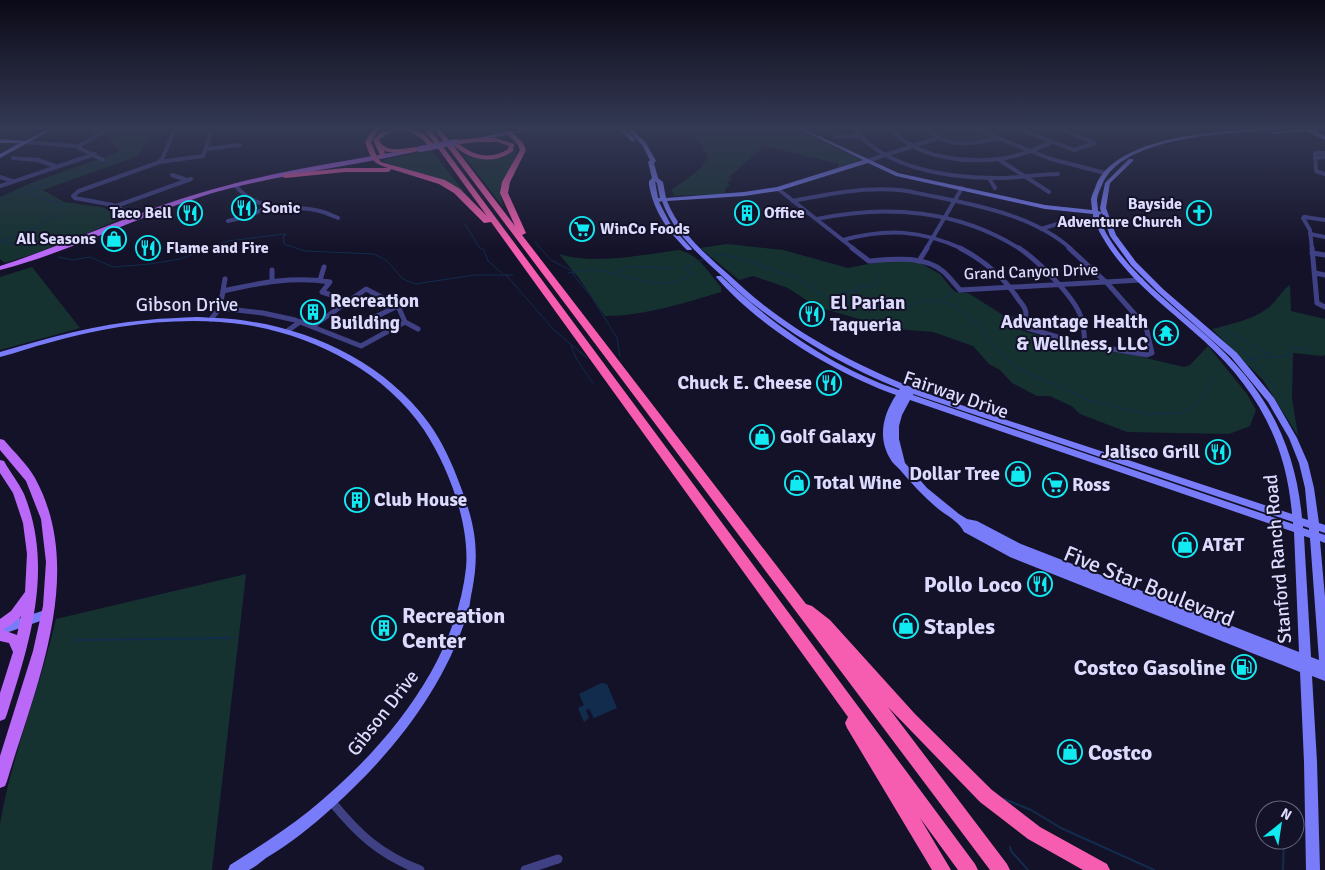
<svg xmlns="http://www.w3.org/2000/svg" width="1325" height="870" font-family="Signika,sans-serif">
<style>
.green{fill:#153230}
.water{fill:#122c4d}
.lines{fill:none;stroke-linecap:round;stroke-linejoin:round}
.stream-far1{stroke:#122c4d;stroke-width:1}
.stream{stroke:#122c4d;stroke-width:2}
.street-far2{stroke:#404185;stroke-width:4}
.street-far1{stroke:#404185;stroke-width:5}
.street{stroke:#404185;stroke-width:9}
.secondary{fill:#787cf8;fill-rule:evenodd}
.primary{fill:#b968f7;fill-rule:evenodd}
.highway{fill:#f65db0;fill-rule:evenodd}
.primary-bridge{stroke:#b968f7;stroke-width:6}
.labels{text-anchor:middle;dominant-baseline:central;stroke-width:4;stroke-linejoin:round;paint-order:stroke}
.far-poi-label{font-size:16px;font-weight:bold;fill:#dddbfd;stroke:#141229;text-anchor:start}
.far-street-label{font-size:16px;fill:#dddbfd;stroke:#141229}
.poi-label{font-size:19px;font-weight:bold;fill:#dddbfd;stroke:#141229;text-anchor:start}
.street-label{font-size:19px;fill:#dddbfd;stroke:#141229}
.near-poi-label{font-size:22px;font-weight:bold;fill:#dddbfd;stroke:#141229;text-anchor:start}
.near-street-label{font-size:22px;fill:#dddbfd;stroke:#141229}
</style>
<rect width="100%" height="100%" fill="#141229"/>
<g class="green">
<path d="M125,129H153L138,156L43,190L64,202L102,207L124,217L59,246L5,263L0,259V197L31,183L119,152L118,148L108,141Z"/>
<path d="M706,129H798L860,160L837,168L839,164L764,146L728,178L732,179L727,183L730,185L725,189V194L665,196L675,195L671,190C684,180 706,170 707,154L702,150L703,146L689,132Z"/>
<path d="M930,129H971L992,138C974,147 945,142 930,129Z"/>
<path d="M516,149C516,171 495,179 503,207L463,155C482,163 501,159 516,149Z"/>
<path d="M431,150L472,202L439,179L401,168L381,160Z"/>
<path d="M727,244L783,250L848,268L890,260L920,263L940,274L952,289L956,292L968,293L1003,315L1018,317L1016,325L1023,331L1083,347L1133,355L1184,367L1190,365L1208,346L1247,394L1256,410L1250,426L1229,434L1127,432L1080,414L1073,407L1050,396H1037L1012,383L1000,370L989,364L973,346L933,332L895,329L817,307L788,288L753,276L739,280L700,248Z"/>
<path d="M678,250C698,253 708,272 721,287V292C684,303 644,316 605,316L578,277L559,254C594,265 642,255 678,250Z"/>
<path d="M32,267L80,328L0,350V277Z"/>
<path d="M1290,285L1291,311L1325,319V355L1322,356L1293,353L1292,398L1298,436L1263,380L1212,329C1231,324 1252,320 1268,308C1276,302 1281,291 1290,285Z"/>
<path d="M246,574L212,870H0C0,855 0,838 0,824C12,754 40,688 56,619Z"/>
</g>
<path class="water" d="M601,683L607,684L617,708L594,718L589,709L586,710L589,718L584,722L578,708L584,705L579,694Z"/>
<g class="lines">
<g class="stream-far1">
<path d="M132,148L137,139L134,130"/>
<path d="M17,194L28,191"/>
<path d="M33,196L28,190L43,184"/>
<path d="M0,199L10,194"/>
<path d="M465,224L479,247L484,250L488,261L502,273"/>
<path d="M0,241C28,232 43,227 64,205L33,196L42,186L124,155L132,148L130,145L122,142L124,136L134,129"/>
<path d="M535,242L551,260L574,272"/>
<path d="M0,243L26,244L34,254"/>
<path d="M58,257L73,260L90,257L113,267L150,264L180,259L228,241L284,234L286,235L283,236L284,244L305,251L374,254L387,261L403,279L415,284L475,275H513"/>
<path d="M708,257L723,254L735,257L797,278L827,297L866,307H877L886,301L910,306L923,301L935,300L954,305L971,318L1002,354L1020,369L1088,400L1148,414L1180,413L1194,408L1214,378"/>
<path d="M573,272L574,276L591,296L617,338L620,356"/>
<path d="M568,273C577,272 586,269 595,270C630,274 659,295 693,274L686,269L687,267L704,259"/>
<path d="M617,273L626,267L673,268"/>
<path d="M506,275L554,330L587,358"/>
<path d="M835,298L845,292L857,291L862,286L869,287L880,277"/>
<path d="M943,300L954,291"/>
<path d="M1222,326L1232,334L1272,356"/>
<path d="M1220,332L1252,359L1286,404"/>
<path d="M571,346L577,360L593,383"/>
<path d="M1245,361L1255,358L1288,356L1292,347L1310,350"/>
</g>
<g class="stream">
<path d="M77,640L231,638"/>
<path d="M1004,799L1031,810L1061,828L1154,870"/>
<path d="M1010,847L1011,851L1028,870"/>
<path d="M1283,870L1284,840"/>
</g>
<g class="street-far2">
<path d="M88,129L106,130"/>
<path d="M854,129C887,170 950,178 1000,178C1019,178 1039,174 1058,174"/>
<path d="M891,129C917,159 968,164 1006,158C1022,155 1038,148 1053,142"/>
<path d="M928,129C946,149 975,144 998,138"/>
<path d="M975,129L1051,159L1105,173"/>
<path d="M1019,129L1074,150L1095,143L1060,129"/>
<path d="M0,130L9,131L14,129"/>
<path d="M834,137L858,136"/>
<path d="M24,142L75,146L103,160"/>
<path d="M79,146L108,129"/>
<path d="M206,149L240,145"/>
<path d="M1325,153H1315L1316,171L1325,174"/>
<path d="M13,158L38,160L55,166"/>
<path d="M1315,158L1325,157"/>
<path d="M998,159L1049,192"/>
<path d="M867,161L938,138"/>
<path d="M159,162L203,156L212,129"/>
<path d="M172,175L187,180"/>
<path d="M0,177L12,181"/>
<path d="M989,178L995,188"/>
<path d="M235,185C258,213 284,204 315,210C323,211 331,215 338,218"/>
<path d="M0,186L95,154"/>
<path d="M778,189L854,249"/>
<path d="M793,201C828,194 863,187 899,190C912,191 924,195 937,197C981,206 1036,217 1071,249"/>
<path d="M116,206L191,179"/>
<path d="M136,217L113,205L75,198L73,196L79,191L157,163L162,159L175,129"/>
<path d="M1304,217L1325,220"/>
<path d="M1306,217L1303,218L1310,230L1312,249"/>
<path d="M817,219C887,204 959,210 1020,249"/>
<path d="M228,221L249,216L270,206"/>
<path d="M1041,229L1057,224"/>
<path d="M1310,234L1325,237"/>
<path d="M843,240C887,228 921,230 963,249"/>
<path d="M926,249L962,188"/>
</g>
<g class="street-far1">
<path d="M852,248L869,261C892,259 925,255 944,272C950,278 955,284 960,290L1141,280"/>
<path d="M960,248C983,260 1004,277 1018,299C1021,303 1026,308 1026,313C1026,316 1024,321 1023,324L1027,328L1078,343L1147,355L1152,353L1146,327L1108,284L1069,248"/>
<path d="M1019,248C1037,260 1074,296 1081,317C1084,326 1084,335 1085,344"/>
<path d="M1312,248L1317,303L1325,307"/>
<path d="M1312,253L1325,255"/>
<path d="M919,261L927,248"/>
<path d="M272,270V281"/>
<path d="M1315,273L1325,275"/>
<path d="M320,280L324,267"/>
<path d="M223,291L225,279"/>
<path d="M220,308L263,313L295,320L361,346L405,322L398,306L366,289L313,326"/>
<path d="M375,317L398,306"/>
<path d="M211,319L220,308L223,291C259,283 293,276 330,282L322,292L347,300"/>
<path d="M405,322L418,329"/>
<path d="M287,331L300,322"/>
</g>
<g class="street">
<path d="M331,801C358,834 379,854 420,870"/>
<path d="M525,870L558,859"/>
</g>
<g class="secondary">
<path d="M48,129H53L0,158V154L20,143H0V139L25,141Z"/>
<path d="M525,129H534L511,134L509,133Z"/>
<path d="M619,129H624L635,139V141H631Z"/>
<path d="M627,129H632L646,143L656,161L654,163L658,178L663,182L666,198L744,192L777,187L863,160L799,129H804L898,173L1045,205L1092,210C1092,207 1091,203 1091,199C1092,194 1095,189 1096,185C1118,133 1233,129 1281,129L1279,130C1233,133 1122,135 1102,185C1100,190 1097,195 1097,200C1097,203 1098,207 1098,211L1101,212L1100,208L1105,183L1129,159H1133V161L1110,183L1106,208L1116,235L1136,262L1163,289L1237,353L1274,398L1297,438L1308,463L1314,488L1319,523L1325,525V533L1319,531V533L1325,535V543L1320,541L1325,597V681L1312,676L1317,762L1320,870H1306L1304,762L1300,672L1010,557L964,532C959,521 945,515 936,507C923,496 912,484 901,471C898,467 893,464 891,460C877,438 883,415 896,395C834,373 759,327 716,277L717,276H721C773,325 831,367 899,390L900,389C851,369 804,343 761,310C747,300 734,287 721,275C698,254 673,232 662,201L659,202L672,227L692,249L691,250H687C668,231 654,212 649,185V181L652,178L648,162L650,160L642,145ZM868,163L896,176L1045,209L1093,214V218C1096,224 1099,232 1103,238C1125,277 1170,310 1203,340C1257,389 1286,442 1292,514L940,398C877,375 818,347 765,306C752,296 740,285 728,274C704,253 679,231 667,201L744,196L778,191ZM655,181L657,183L660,198H658ZM1102,213L1110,236L1131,265L1158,292L1231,357L1268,402L1289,438L1299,463L1305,488L1308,520L1302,518C1295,442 1265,388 1208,337C1176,308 1132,276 1109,238C1105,232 1102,224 1099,218V215ZM913,394L1293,522V524L913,395ZM910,400L1294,532L1299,652L1021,544L977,521L967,519L959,514L927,488L905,463L899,439V426L902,415ZM1303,526L1309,528V530L1303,528ZM1304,536L1310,538L1319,660L1311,657Z"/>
<path d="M1304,129H1320L1314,131L1325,136V140L1307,131L1273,134L1271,133L1273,132Z"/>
<path d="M197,317C214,318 231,318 247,321C316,331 386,365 428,422C442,441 452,463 460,485C475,524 480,550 472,591C470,599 470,608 467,615C442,692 391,755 332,808C312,826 290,844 266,858C261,862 255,867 249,870C243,870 234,870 228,870L230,865C257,848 284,831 309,811C383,751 455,666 466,568C470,524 448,466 424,430C385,372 315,336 247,325C182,315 111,325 48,343C32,347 16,353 0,357V352C48,338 97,324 147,320C164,318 180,318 197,317Z"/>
<path d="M48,609L52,611L53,614L52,617L0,635V625Z"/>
</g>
<g class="primary">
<path d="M511,131L514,133L513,134L464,143L461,141Z"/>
<path d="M412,149L415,151L414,152C344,168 272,175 203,196C134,218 70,252 0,270V266C68,244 132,213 200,193C269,172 341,162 412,149Z"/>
<path d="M0,439L4,440C14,452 28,465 35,478C87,573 35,687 7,781L5,786L0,788V756L33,651L43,606L46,562L41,519L26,481L0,450Z"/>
<path d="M0,460L4,461C10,472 19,483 24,494C54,568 30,642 7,714L5,719L0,721V693L13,652L9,643L0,641V619L11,611L25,592L27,554L23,523L13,493L0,473ZM21,616L17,635L3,630L19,619Z"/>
</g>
<g class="highway">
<path d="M373,129H379L371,142L377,157L381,162L445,180L460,189L487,216L424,129H430L975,864L978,870H958L920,818L951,870H932L847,728L845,723L848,717L491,222L484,223L454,193L439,184L391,169L390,171L388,172H345L285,178L281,176L285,174L345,168H388C371,163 371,158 365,142Z"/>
<path d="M394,129C415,129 420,128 434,145L429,146C414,130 398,124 379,140C386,155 407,147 420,147L423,149C414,154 395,154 384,151L386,156L381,157L373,140L382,132Z"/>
<path d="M434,129H440L451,143L456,140L492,137L514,144L513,151C493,165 471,161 453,145L515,226L500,193L502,182L520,150L518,145L505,131L510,130L523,143L526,150L510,182L508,193L526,233L522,235L806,604L812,606L830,620L915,714L992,790L1040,827L1107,864L1110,870H1083L1028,839L980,802L888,707L1007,864L1010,870H990ZM478,142H498L509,146L508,149C491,160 474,156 459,144Z"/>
</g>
<path class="primary-bridge" d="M420,149L456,142"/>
</g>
<linearGradient id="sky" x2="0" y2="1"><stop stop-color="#0b0a17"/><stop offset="0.51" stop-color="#343954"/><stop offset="1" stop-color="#343954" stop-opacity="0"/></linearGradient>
<rect width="1325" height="251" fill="url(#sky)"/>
<defs>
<symbol id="restaurant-ring" viewBox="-11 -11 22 22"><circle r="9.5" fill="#141229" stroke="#12eaf2" stroke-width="1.5"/><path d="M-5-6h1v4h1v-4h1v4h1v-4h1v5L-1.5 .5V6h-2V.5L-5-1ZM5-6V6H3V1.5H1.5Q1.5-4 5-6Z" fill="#12eaf2"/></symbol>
<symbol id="building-ring" viewBox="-11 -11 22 22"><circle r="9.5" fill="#141229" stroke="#12eaf2" stroke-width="1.5"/><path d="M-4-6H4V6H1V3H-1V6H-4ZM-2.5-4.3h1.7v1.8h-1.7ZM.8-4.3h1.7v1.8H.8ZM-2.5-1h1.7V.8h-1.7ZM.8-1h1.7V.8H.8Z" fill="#12eaf2"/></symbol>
<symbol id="church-ring" viewBox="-11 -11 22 22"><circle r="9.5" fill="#141229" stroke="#12eaf2" stroke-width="1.5"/><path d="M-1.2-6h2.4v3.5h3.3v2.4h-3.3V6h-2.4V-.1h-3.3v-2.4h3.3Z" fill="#12eaf2"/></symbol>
<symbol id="supermarket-ring" viewBox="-11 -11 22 22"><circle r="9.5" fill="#141229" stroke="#12eaf2" stroke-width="1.5"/><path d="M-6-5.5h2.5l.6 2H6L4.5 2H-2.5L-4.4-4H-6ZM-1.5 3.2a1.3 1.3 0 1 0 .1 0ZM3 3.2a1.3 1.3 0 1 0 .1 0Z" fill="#12eaf2"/></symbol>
<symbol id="shop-ring" viewBox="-11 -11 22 22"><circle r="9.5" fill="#141229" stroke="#12eaf2" stroke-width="1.5"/><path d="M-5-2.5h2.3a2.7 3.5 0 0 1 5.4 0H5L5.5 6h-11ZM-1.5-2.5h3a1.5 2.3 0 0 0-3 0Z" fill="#12eaf2"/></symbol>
<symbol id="temple-ring" viewBox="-11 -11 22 22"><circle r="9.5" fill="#141229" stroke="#12eaf2" stroke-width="1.5"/><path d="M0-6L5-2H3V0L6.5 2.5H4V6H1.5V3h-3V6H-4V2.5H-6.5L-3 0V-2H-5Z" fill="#12eaf2"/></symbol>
<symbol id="fuel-ring" viewBox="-11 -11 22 22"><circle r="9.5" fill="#141229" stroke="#12eaf2" stroke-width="1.5"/><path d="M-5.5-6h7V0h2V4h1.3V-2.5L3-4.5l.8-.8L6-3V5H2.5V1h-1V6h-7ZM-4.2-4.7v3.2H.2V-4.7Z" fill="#12eaf2"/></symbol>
</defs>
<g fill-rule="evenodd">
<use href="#restaurant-ring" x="230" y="194" width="28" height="28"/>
<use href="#restaurant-ring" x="176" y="199" width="28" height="28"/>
<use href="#building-ring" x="733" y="199" width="28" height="28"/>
<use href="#church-ring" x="1185" y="199" width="28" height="28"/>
<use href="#supermarket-ring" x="568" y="215" width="28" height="28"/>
<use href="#shop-ring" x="100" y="225" width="28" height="28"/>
<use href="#restaurant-ring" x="134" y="234" width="28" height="28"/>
<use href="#building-ring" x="299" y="298" width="28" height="28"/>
<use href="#restaurant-ring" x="798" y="300" width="28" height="28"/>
<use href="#temple-ring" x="1152" y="319" width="28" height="28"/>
<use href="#restaurant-ring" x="815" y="369" width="28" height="28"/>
<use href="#shop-ring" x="748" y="423" width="28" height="28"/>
<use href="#restaurant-ring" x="1204" y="438" width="28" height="28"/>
<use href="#shop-ring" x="1004" y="460" width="28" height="28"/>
<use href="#shop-ring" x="783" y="469" width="28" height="28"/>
<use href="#supermarket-ring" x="1041" y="471" width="28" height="28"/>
<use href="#building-ring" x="343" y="486" width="28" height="28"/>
<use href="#shop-ring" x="1171" y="531" width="28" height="28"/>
<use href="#restaurant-ring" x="1026" y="570" width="28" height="28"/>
<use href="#shop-ring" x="892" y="612" width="28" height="28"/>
<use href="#building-ring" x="370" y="614" width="28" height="28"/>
<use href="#fuel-ring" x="1230" y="653" width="28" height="28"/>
<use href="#shop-ring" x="1056" y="738" width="28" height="28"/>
</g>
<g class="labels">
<g class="far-poi-label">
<text x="1182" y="204" text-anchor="end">Bayside<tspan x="1182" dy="18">Adventure Church</tspan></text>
<text x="262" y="208">Sonic</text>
<text x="172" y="213" text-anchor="end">Taco Bell</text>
<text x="764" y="213">Office</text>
<text x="600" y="229">WinCo Foods</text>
<text x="96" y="239" text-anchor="end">All Seasons</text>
<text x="166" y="248">Flame and Fire</text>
</g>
<g class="far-street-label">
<text transform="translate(1031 272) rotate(-2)">Grand Canyon Drive</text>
</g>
<g class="poi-label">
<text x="330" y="301">Recreation<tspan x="330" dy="22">Building</tspan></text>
<text x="830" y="303">El Parian<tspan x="830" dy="22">Taqueria</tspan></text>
<text x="1148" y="322" text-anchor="end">Advantage Health<tspan x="1148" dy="22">&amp; Wellness, LLC</tspan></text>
<text x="812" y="383" text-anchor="end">Chuck E. Cheese</text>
<text x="780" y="437">Golf Galaxy</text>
<text x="1200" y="452" text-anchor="end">Jalisco Grill</text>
<text x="1000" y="474" text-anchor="end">Dollar Tree</text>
<text x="814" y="483">Total Wine</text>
<text x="1072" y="485">Ross</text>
<text x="374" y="500">Club House</text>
<text x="1202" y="545">AT&amp;T</text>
</g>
<g class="street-label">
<text x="187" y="305">Gibson Drive</text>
<text transform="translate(956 395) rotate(19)">Fairway Drive</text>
<text transform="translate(1278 559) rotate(-95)">Stanford Ranch Road</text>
<text transform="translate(383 713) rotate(-52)">Gibson Drive</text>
</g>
<g class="near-poi-label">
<text x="1022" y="584" text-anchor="end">Pollo Loco</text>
<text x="402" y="615">Recreation<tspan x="402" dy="25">Center</tspan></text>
<text x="924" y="626">Staples</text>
<text x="1226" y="667" text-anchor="end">Costco Gasoline</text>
<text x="1088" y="752">Costco</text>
</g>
<g class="near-street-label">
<text transform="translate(1149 586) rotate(22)">Five Star Boulevard</text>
</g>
</g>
<g transform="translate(1280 825) rotate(30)"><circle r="24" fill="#141229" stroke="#64627e"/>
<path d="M0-4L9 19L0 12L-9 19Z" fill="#12eaf2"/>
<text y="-8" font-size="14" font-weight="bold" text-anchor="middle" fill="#dddbfd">N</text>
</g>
</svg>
